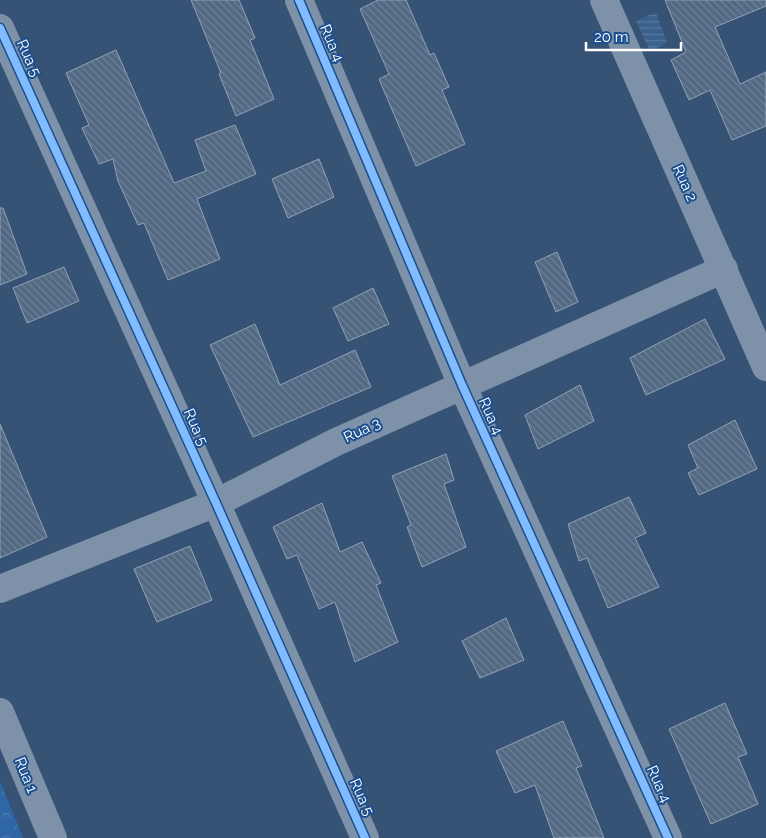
<svg xmlns="http://www.w3.org/2000/svg" width="766" height="838" font-family="Raleway,sans-serif">
<style>
.forest{fill:url(#forest-crowns)}
.water{fill:url(#water-rules)}
.building{fill:url(#building-back-hatch);stroke:#92a2b6}
.lines{fill:none;stroke-linecap:round;stroke-linejoin:round}
.minor{stroke:#7d92a8;stroke-width:28}
.cycleway-casing{stroke:#1b4f8f;stroke-width:11}
.cycleway{stroke:#80bcff;stroke-width:8}
.labels{text-anchor:middle;dominant-baseline:central;stroke-width:4;stroke-linejoin:round;paint-order:stroke}
.street-label{font-size:15px;fill:#fff;stroke:#1b4f8f}
</style>
<defs>
<pattern id="forest-crowns" width="20" height="18" patternUnits="userSpaceOnUse" patternTransform="scale(1.25)"><rect width="20" height="18" fill="#2f66a5"/><path d="M2 6a3 3 0 1 1 6 0M12 15a3 3 0 1 1 6 0" fill="none" stroke="#4e7db2"/></pattern>
<pattern id="water-rules" width="6" height="5" patternUnits="userSpaceOnUse" patternTransform="scale(1.25)"><rect width="6" height="5" fill="#3b618d"/><path d="M0 2.5h6" fill="none" stroke="#58799e"/></pattern>
<pattern id="building-back-hatch" width="6" height="6" patternUnits="userSpaceOnUse" patternTransform="scale(1.25)"><rect width="6" height="6" fill="#526984"/><path d="M-1 5l2 2M0 0l6 6M5-1l2 2" fill="none" stroke="#6c8096"/></pattern>
</defs>
<rect width="100%" height="100%" fill="#365274"/>
<path class="forest" d="M0,781L23,838H0Z"/>
<path class="water" d="M656,12L667,43L650,51L636,21Z"/>
<g class="building">
<path d="M191,0H239L255,38L250,40L274,99L236,116L219,74L221,73Z"/>
<path d="M378,0H406L430,55L434,53L449,87L442,90L465,144L416,166L379,79L389,74L360,9Z"/>
<path d="M665,0H766V6L715,27L740,84L766,72V126L732,140L710,90L689,100L671,60L686,52Z"/>
<path d="M116,50L174,183L206,171L195,140L235,125L256,174L197,199L220,259L168,280L144,223L138,225L118,181L113,159L99,164L82,128L89,125L66,73Z"/>
<path d="M319,159L334,197L288,218L272,179Z"/>
<path d="M0,208H3L27,274L0,285Z"/>
<path d="M557,252L578,302L556,312L535,262Z"/>
<path d="M64,267L79,301L27,323L13,288Z"/>
<path d="M373,288L389,324L348,341L333,308Z"/>
<path d="M705,319L725,359L646,395L630,358Z"/>
<path d="M255,324L280,385L355,350L371,387L253,437L210,345Z"/>
<path d="M580,385L594,421L538,449L525,415Z"/>
<path d="M735,420L757,469L699,495L688,473L698,468L688,445Z"/>
<path d="M0,424L47,537L0,558Z"/>
<path d="M446,454L454,480L444,484L466,547L422,567L407,527L411,525L392,476Z"/>
<path d="M629,497L646,533L635,538L659,587L608,608L587,558L579,561L568,524Z"/>
<path d="M322,503L340,552L362,542L381,583L376,585L398,642L355,662L335,602L319,609L297,555L287,559L273,527Z"/>
<path d="M190,546L212,600L157,622L134,569Z"/>
<path d="M506,618L524,660L480,678L462,641Z"/>
<path d="M725,703L747,754L738,757L758,804L711,824L669,729Z"/>
<path d="M563,721L582,766L576,768L604,838H554L535,785L515,793L496,751Z"/>
</g>
<g class="lines">
<g class="minor">
<path d="M299,0L462,385L668,838"/>
<path d="M604,0L766,367"/>
<path d="M0,28L216,503L365,838"/>
<path d="M0,589L216,503L336,442L724,269"/>
<path d="M0,712L53,838"/>
</g>
<defs>
<g id="cycleway">
<path d="M299,0L462,385L668,838"/>
<path d="M0,28L216,503L365,838"/>
</g>
</defs>
<use href="#cycleway" class="cycleway-casing"/>
<use href="#cycleway" class="cycleway"/>
</g>
<g class="labels">
<g class="street-label">
<text transform="translate(332 43) rotate(67)">Rua 4</text>
<text transform="translate(29 58) rotate(66)">Rua 5</text>
<text transform="translate(685 183) rotate(66)">Rua 2</text>
<text transform="translate(491 416) rotate(66)">Rua 4</text>
<text transform="translate(196 427) rotate(66)">Rua 5</text>
<text transform="translate(362 430) rotate(-25)">Rua 3</text>
<text transform="translate(26 775) rotate(68)">Rua 1</text>
<text transform="translate(659 784) rotate(66)">Rua 4</text>
<text transform="translate(362 797) rotate(66)">Rua 5</text>
</g>
</g>
<path d="M586 42v8h95v-8" fill="none" stroke="#ffffff" stroke-width="2.5"/>
<text x="594" y="42" font-size="15" fill="#ffffff" stroke="#1b4f8f" stroke-width="4" paint-order="stroke">20 m</text>
</svg>
